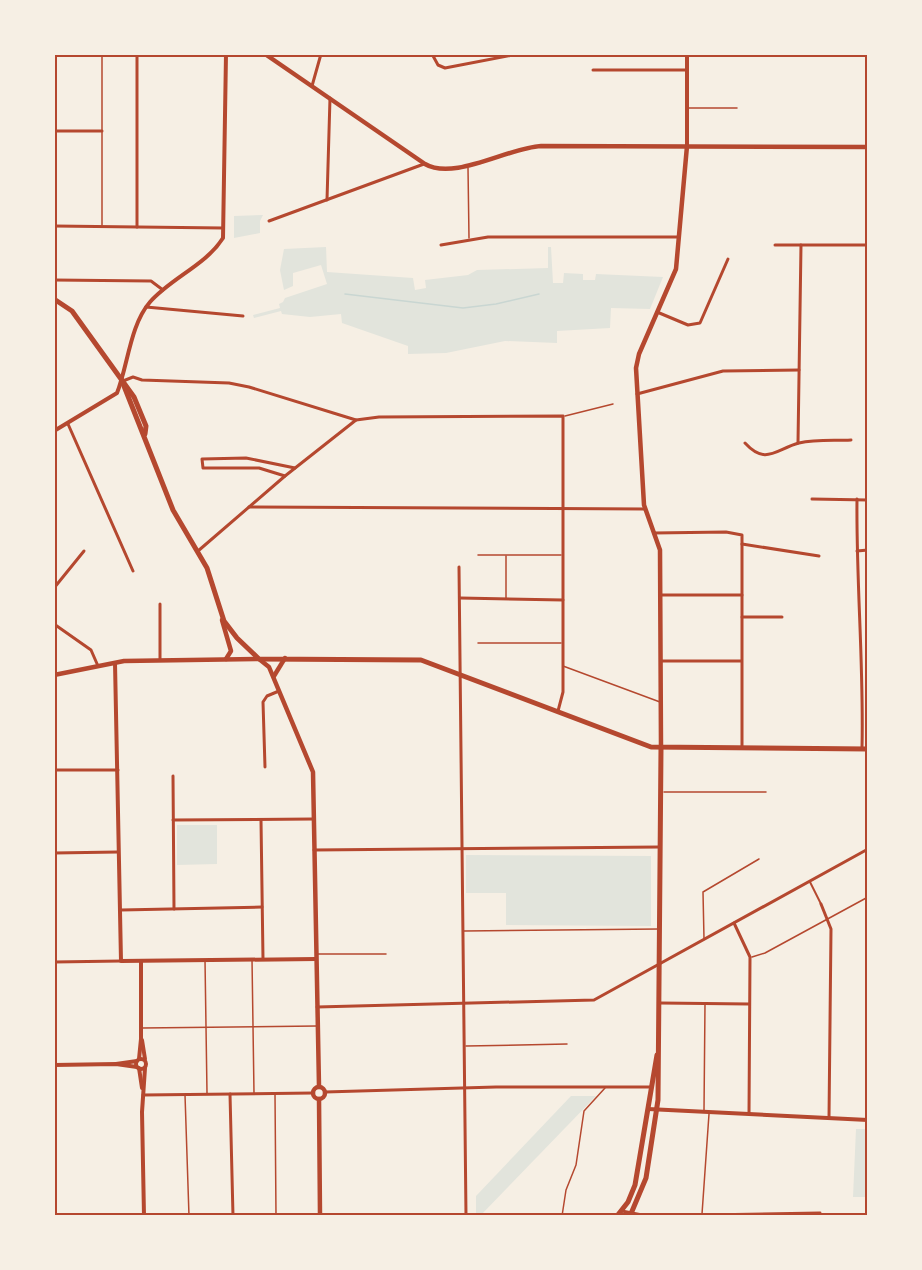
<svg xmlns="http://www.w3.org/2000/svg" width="922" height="1270" font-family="'Titillium Web',sans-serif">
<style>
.green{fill:#e2e4dc}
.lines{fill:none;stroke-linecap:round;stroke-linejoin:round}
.stream{stroke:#c9d6d2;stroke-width:1.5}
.service{stroke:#b5482f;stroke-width:1.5}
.pedestrian{stroke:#b5482f;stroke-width:2}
.minor{stroke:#b5482f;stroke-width:3}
.tertiary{stroke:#b5482f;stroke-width:4}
.secondary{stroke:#b5482f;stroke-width:4.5}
.primary{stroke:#b5482f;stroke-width:5}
.neatline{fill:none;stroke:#b5482f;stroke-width:2}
</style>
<rect width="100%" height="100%" fill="#f6efe4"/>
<g class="green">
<path d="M263,215L260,221V233L234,238V216Z"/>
<path d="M326,247L327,272L413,278L415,290L426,288L425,280L468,275L477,270L548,268V247H551L553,283H563L564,273L583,274V280H595L596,274L663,277L650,309L611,308L610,328L557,331V343L505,341L446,353L408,354V346L342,323L341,314L310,317L282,314L281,311L254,318L253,315L280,308L279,304L283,302L285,298L327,284L321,265L293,273V286L284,290L280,270L284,249Z"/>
<path d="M177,825H217V864L177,865Z"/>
<path d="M466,855L651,856V926L506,925V893H466Z"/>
<path d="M571,1096H596L480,1216H476V1196Z"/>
<path d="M856,1129H868V1197H853Z"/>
</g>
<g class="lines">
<path class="stream" d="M345,294L463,308L496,304L539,294"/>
<g class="service">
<path d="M687,108H737"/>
<path d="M468,168L469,238"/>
<path d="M102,225V54"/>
<path d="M565,416L613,404"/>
<path d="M478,555H561"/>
<path d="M506,599V556"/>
<path d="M478,643H561"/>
<path d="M563,666L660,702"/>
<path d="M664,792H766"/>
<path d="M464,931L659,929"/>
<path d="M704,939L703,892L759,859"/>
<path d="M318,954H386"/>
<path d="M752,957L765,953L868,897"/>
<path d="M252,959L254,1093"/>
<path d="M205,960L207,1093"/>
<path d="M142,1028L317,1026"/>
<path d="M466,1046L567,1044"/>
<path d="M275,1094L276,1216"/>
<path d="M185,1095L189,1216"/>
<path d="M704,1110L705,1004"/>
<path d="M702,1214L709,1114"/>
<path d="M562,1216L566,1190L576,1165L584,1111L605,1088"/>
</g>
<path class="pedestrian" d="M810,882L821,904"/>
<g class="minor">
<path d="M137,54V227"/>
<path d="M432,54L438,65L445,68L518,54"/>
<path d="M593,70H687"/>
<path d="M312,86L321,54"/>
<path d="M54,131H102"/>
<path d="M327,200L330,98"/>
<path d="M269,221L424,164"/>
<path d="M54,226L223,228"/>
<path d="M441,245L488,237H679"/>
<path d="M775,245H868"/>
<path d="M54,280L151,281L163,290"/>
<path d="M146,307L243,316"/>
<path d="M657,312L688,325L700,323L728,259"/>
<path d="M123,381L133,377L142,380L229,383L249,387L356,420L379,417L563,416V692L558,711"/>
<path d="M637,394L723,371L799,370"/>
<path d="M68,424L133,571"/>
<path d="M745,443C766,466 776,449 799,443C816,439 835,441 851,440"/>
<path d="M798,443L801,245"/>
<path d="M285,476L259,468H203L202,459L246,458L295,468"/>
<path d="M812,499L868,500"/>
<path d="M857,499C856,582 864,665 862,748"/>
<path d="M249,507L645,509"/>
<path d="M654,533L726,532L742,535V747"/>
<path d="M742,544L819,556"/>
<path d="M198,551L285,476L356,420"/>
<path d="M857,551L868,550"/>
<path d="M459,567L466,1216"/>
<path d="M54,588L84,551"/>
<path d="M660,595H742"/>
<path d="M460,598L563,600"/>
<path d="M160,604V660"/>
<path d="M742,617H782"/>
<path d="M54,624L91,650L98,666"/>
<path d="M661,661H741"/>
<path d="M265,767L263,702L267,696L279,691"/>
<path d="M54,770H118"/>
<path d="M173,776L174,909"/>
<path d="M173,820L313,819"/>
<path d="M261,820L263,959"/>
<path d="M314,850L660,847"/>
<path d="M54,853L118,852"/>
<path d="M821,904L831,929L829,1118"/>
<path d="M121,910L262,907"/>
<path d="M734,923L750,957L749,1114"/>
<path d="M54,962L121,961"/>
<path d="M660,1003L749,1004"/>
<path d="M317,1007L594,1000L868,849"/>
<path d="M325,1092L496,1087H651"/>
<path d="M230,1094L233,1216"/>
<path d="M143,1095L313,1093"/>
<path d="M622,1211L647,1216L820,1213"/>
</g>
<g class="tertiary">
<path d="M687,54V146"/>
<path d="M54,431L117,393C128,365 130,325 150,302C171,278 206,265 223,238L226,54"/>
<path d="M115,663L121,961L316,959"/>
<path d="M142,1040L145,1059"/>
<circle cx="141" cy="1064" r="5"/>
<path d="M139,1059L141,1039V961"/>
<path d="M116,1064L137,1061"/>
<path d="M54,1065L116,1064L137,1067"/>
<path d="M139,1068L142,1088"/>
<path d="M648,1109L868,1120"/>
<path d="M144,1216L142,1112L145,1068"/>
</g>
<g class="secondary">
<path d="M265,54L425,164C454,181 507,148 541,146L868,147"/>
<path d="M222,620L231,651L226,659"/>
<path d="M54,675L124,661L259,659L269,667L313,772L319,1086"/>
<path d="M274,676L285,658"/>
<path d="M661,748L660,550L644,505L636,368L639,354L676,269L687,146"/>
<circle cx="319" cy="1093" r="6"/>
<path d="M319,1099L320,1216"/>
</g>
<g class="primary">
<path d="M54,299L72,311L134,397L146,426L145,434"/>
<path d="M122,381L173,510L207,568L224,621L237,638L259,659L421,660L651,747L868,749"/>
<path d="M617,1216L628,1202L635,1185L657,1055"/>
<path d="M630,1216L646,1178L658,1100L661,748"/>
</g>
</g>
<rect width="922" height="1270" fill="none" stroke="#f6efe4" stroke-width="111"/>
<rect x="56" y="56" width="810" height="1158" class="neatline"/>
</svg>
